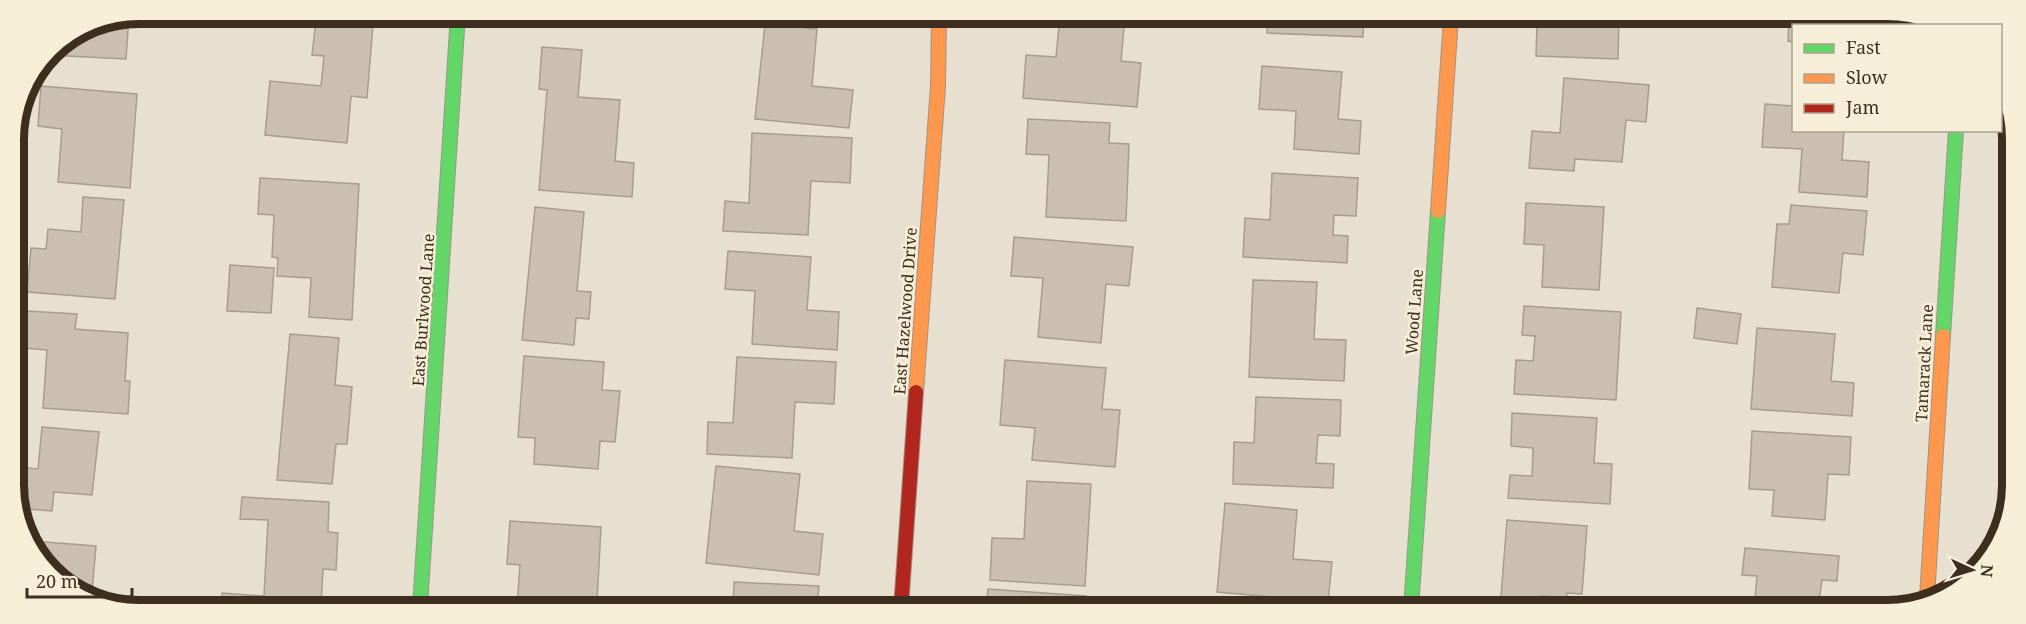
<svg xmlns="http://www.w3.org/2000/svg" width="2026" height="624" font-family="'Noto Serif',serif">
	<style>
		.building { fill: #cbbfb2; stroke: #a89c90; stroke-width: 1.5 }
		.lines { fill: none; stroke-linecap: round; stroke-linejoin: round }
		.fast-casing { stroke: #9c958a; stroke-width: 16 }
		.slow-casing { stroke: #9c958a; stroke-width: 16 }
		.jam-casing { stroke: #9c958a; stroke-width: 16 }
		.fast { stroke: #63d668; stroke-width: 14 }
		.slow { stroke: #ff974d; stroke-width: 14 }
		.jam { stroke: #b3261e; stroke-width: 14 }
		.labels { text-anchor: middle; stroke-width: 5; stroke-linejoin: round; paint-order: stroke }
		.street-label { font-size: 16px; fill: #3d2e20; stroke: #f7eed8 }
		.rim { fill: none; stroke: #3d2e20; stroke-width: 8 }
	</style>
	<rect width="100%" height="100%" fill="#e7e0d1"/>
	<g class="building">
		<polygon points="129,16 126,59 47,55 51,50 91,23"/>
		<polygon points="1060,16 1125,16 1121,61 1141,63 1137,107 1023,98 1026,55 1056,57"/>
		<polygon points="1268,16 1364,17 1363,37 1267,33"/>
		<polygon points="1560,17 1619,17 1618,59 1536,56 1537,24 1560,24"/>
		<polygon points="1789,18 1878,18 1878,26 1794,26 1794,42 1788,41"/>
		<polygon points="316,19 373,25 367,98 351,96 347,143 265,135 270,81 321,86 324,56 312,55"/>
		<polygon points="765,24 817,29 812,86 853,90 849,128 755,119"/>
		<polygon points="542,47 582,50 578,97 620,100 615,161 634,163 632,197 539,190 547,90 539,89"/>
		<polygon points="1262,66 1342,72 1338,119 1361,121 1359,154 1294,149 1296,111 1259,109"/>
		<polygon points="1564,78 1649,85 1646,122 1626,120 1622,162 1575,159 1574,171 1529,168 1532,131 1560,133"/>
		<polygon points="41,86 137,94 130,188 58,182 62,129 38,126"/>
		<polygon points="1765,104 1794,106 1794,130 1844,130 1842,160 1869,162 1867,197 1799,192 1802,149 1762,147"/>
		<polygon points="1028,119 1110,123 1109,143 1129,144 1126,221 1046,217 1049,155 1026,154"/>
		<polygon points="752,133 852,138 850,183 811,181 808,235 723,231 725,201 749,203"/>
		<polygon points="1272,173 1358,178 1356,216 1334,215 1333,235 1348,236 1347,263 1243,257 1245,218 1270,220"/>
		<polygon points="260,178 359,184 352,320 309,317 311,278 277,276 278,258 272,257 274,215 258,214"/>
		<polygon points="83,197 124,200 115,299 27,292 31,248 46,249 48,229 81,232"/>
		<polygon points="1526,203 1604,207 1599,290 1542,287 1544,245 1524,244"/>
		<polygon points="1791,205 1867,211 1863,255 1843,253 1839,293 1772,287 1777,224 1789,224"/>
		<polygon points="535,207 584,212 577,291 591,292 589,319 576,318 574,345 522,340"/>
		<polygon points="1014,237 1133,247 1129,286 1106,284 1101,343 1038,337 1043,278 1011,276"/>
		<polygon points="728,251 811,257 807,310 839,312 837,350 752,344 755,291 725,289"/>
		<polygon points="230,265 274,268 271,313 227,311"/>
		<polygon points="1253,280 1317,282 1314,339 1346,340 1344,381 1249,377"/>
		<polygon points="1524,306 1621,312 1616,400 1514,394 1516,360 1533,361 1535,336 1522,335"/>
		<polygon points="1697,308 1741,314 1737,344 1694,338"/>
		<polygon points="27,311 77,314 75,329 128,333 125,381 130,381 128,414 43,408 47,350 24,348"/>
		<polygon points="1757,328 1835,334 1831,381 1854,383 1852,416 1751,409"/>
		<polygon points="290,334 339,338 335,385 352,387 347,444 336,444 332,484 277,480"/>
		<polygon points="524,356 604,362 602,390 620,391 615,442 600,441 598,469 534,464 535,438 518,437"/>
		<polygon points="737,357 836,362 834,404 795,402 792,458 707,454 708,422 733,423"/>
		<polygon points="1005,360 1106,368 1102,409 1120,410 1115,467 1032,460 1035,428 1000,425"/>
		<polygon points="1256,397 1341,400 1340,436 1318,435 1316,463 1334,464 1333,488 1233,484 1234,442 1254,443"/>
		<polygon points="1512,413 1597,418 1594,463 1612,464 1610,504 1508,498 1510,475 1532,476 1533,448 1511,446"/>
		<polygon points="42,427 99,432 92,495 54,492 52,511 16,508 18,467 38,469"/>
		<polygon points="1752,431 1851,437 1849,475 1828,474 1825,520 1772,516 1774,490 1749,489"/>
		<polygon points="716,466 800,474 794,531 823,534 819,575 706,563"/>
		<polygon points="1027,481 1091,484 1085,586 990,580 992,538 1024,539"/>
		<polygon points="242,497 329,502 328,532 338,533 336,570 323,569 321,607 221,606 222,593 264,596 268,520 240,519"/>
		<polygon points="1225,503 1297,510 1293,559 1332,562 1328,602 1217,592"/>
		<polygon points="1507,520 1587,526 1582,594 1567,593 1567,598 1542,596 1541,609 1500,609"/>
		<polygon points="510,521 601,527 597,602 567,601 566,607 517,607 520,565 507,564"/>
		<polygon points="32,541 96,546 92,592 100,592 99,602 45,568"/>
		<polygon points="1745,548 1839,556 1837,581 1822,580 1819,602 1839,603 1838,610 1754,610 1757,576 1742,575"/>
		<polygon points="734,582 819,586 817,608 733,608"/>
		<polygon points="988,589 1086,596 1085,608 986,608"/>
	</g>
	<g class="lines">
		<defs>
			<g id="fast">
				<polyline points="1943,336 1956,130"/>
				<polyline points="420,607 458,14"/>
				<polyline points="1411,609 1438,211"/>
			</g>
			<g id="slow">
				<polyline points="1438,211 1451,17"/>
				<polyline points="916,392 938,86 939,15"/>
				<polyline points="1927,598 1943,336"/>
			</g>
			<polyline id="jam" points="901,608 916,392"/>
		</defs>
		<use href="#fast" class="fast-casing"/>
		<use href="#slow" class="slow-casing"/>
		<use href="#jam" class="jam-casing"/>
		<use href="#fast" class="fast"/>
		<use href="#slow" class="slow"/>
		<use href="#jam" class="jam"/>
	</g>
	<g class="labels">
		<g class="street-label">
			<text transform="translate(423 310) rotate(-86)" y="6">East Burlwood Lane</text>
			<text transform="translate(905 311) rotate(-86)" y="6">East Hazelwood Drive</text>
			<text transform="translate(1414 312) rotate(-86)" y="6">Wood Lane</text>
			<text transform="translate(1924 363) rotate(-87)" y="6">Tamarack Lane</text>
		</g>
	</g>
	<path d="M0 0H2026V624H0ZM139 24H1887A115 115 0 0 1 2002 139V485A115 115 0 0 1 1887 600H139A115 115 0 0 1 24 485V139A115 115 0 0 1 139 24Z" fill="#f7eed8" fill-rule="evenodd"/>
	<path class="rim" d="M139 24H1887A115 115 0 0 1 2002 139V485A115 115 0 0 1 1887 600H139A115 115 0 0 1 24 485V139A115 115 0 0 1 139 24Z"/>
	<rect x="1792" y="24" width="210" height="108" fill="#f7eed8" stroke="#ada18e" stroke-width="1.5"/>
	<rect x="1804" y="44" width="30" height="9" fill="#63d668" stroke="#ada18e" stroke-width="1.5"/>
	<text x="1846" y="54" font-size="18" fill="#3d2e20">Fast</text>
	<rect x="1804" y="74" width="30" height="9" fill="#ff974d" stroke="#ada18e" stroke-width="1.5"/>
	<text x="1846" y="84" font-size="18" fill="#3d2e20">Slow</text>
	<rect x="1804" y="104" width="30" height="9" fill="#b3261e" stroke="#ada18e" stroke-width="1.5"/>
	<text x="1846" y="114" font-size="18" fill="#3d2e20">Jam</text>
	<g transform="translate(1972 570) rotate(94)" stroke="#f7eed8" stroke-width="4.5" paint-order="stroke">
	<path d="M0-4.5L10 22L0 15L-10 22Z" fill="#3d2e20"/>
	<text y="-9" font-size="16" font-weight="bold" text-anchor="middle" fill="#3d2e20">N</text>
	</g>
	<path d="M27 588v9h105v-9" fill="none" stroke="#3d2e20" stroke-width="3"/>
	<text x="36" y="588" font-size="18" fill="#3d2e20" stroke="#f7eed8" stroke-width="4.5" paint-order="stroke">20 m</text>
</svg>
